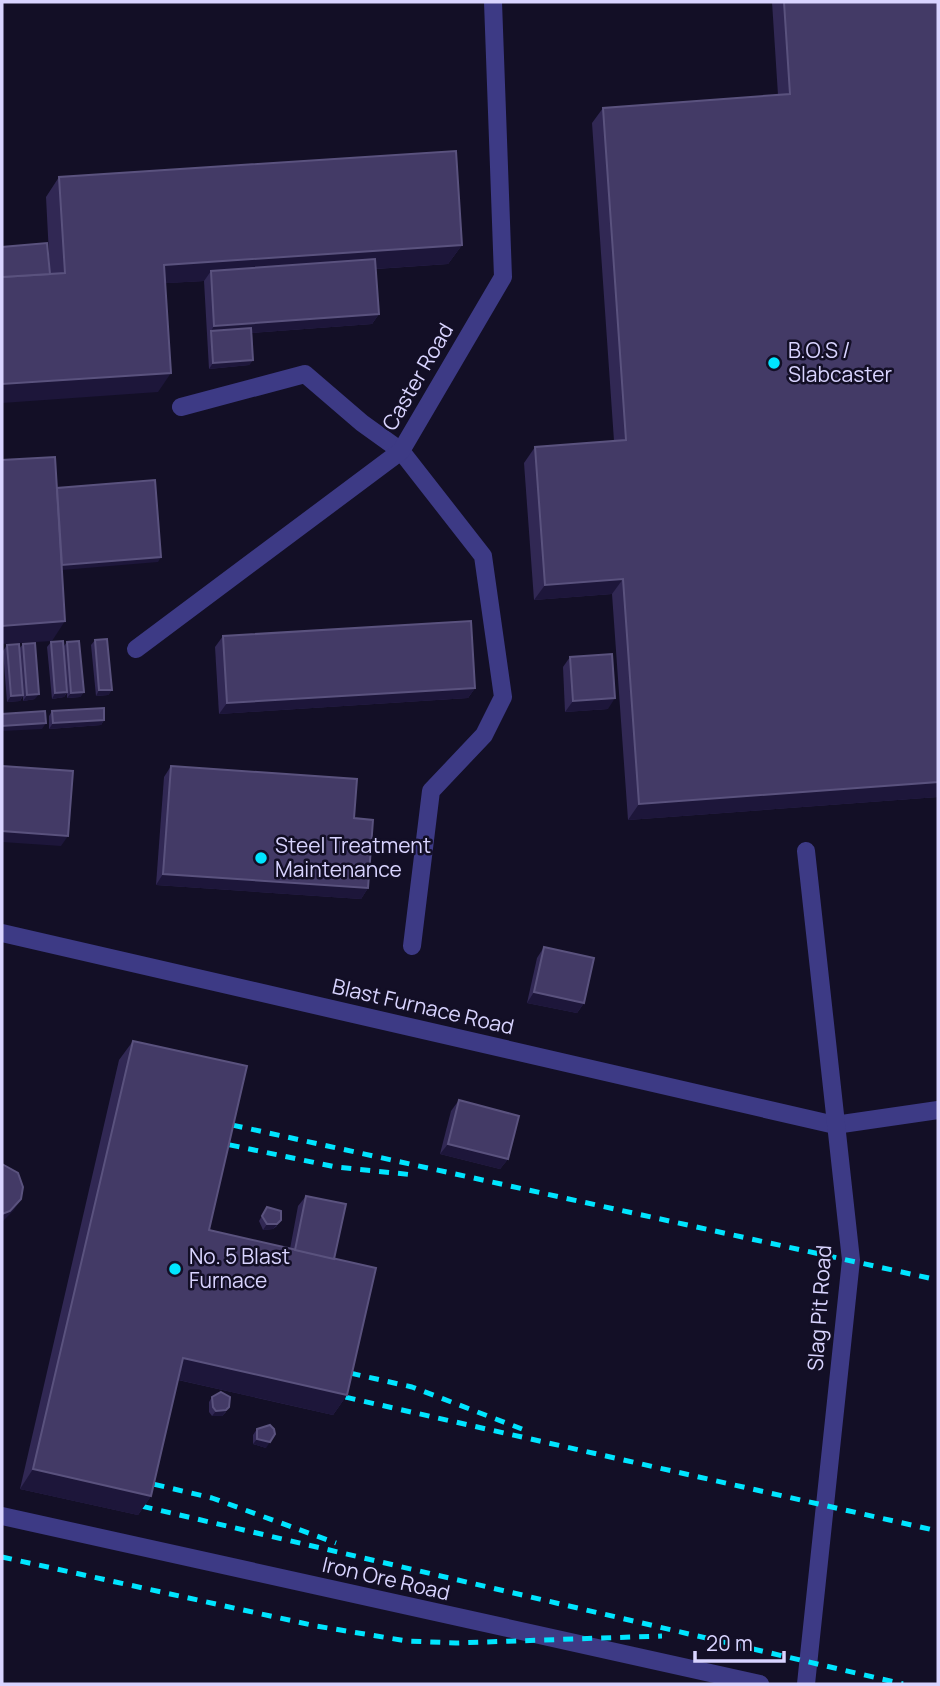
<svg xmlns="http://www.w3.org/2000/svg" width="940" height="1686" font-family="Manrope,sans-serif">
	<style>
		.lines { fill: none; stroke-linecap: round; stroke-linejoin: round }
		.minor { stroke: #3d3a85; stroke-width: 18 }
		.rail { stroke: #00e5ff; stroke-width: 5; stroke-dasharray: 10 9; stroke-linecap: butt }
		.wall { fill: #312854 }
		.shaded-wall { fill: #1d163a }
		.building { fill: #433a66; stroke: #5a527e; stroke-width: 2 }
		.poi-dot { fill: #00e5ff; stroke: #130f26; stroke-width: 2.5 }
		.labels { text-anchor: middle; stroke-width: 5; stroke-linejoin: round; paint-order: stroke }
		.poi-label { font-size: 21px; fill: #d9d4ff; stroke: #130f26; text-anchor: start }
		.street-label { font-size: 21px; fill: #d9d4ff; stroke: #130f26 }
	</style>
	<rect width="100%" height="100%" fill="#130f26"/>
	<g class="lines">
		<g class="minor">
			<polyline points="181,407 305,374 362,423 401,451 483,556 503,697 484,735 431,791 412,946"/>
			<polyline points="136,649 401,451 503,277 493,2"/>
			<polyline points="2,933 835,1125 938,1110"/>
			<polyline points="2,1516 760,1684"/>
			<polyline points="806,1684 851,1260 806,851"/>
		</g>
		<g class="rail">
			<polyline points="214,1121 938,1280"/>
			<polyline points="211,1141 336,1167 414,1175"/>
			<polyline points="332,1369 412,1387 522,1429"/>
			<polyline points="327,1393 938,1531"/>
			<polyline points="136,1480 212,1498 336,1543"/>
			<polyline points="124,1502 903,1684"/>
			<polyline points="2,1557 316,1626 407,1641 456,1643 662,1636"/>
		</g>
	</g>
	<g class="wall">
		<polygon points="772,2 938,2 938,797 628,820 612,594 534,600 524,463 535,447 614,441 592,123 603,108 778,95"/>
		<polygon points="59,177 462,245 448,264 376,269 379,314 372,324 252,333 253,360 249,365 209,369 204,281 166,283 158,392 50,274 46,197"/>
		<polygon points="223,636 475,688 468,698 219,714 215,647"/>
		<polygon points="95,640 112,690 108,695 96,696 91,645"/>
		<polygon points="51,642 64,646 67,642 84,692 80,697 67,698 67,693 64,697 52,699 47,647"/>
		<polygon points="23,644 35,699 23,701 23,696 20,701 7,702 3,651 7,645 19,649"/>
		<polygon points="570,657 608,709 565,712 563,667"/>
		<polygon points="52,711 104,720 101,725 49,729 49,716"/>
		<polygon points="171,766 354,818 368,888 361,899 156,885 164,777"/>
		<polygon points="544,947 584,1003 577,1013 527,1003 537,958"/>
		<polygon points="133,1041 209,1230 290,1249 298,1206 306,1196 334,1259 347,1395 333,1415 178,1380 151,1496 138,1515 20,1489 119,1060"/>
		<polygon points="459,1100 508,1159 500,1169 440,1154 451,1111"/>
		<polygon points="267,1207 277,1226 273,1229 263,1230 259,1221"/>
		<polygon points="212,1397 226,1412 222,1416 212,1416 209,1412 209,1402"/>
		<polygon points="257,1429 266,1448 253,1444 253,1435"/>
	</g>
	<g class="shaded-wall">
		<polygon points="462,245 448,264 211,280 211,271 204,281 151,284 164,265"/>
		<polygon points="379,314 372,324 211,336 211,331 214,326"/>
		<polygon points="253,360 249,365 209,369 213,363"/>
		<polygon points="171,373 158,392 2,403 2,384"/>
		<polygon points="161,557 158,562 50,571 53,566"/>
		<polygon points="623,579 612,594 534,600 545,585"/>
		<polygon points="65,621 52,641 2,644 2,626"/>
		<polygon points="475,688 468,698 219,714 227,703"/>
		<polygon points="99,690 112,690 108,695 96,696"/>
		<polygon points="67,692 64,697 52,699 55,693"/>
		<polygon points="84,692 80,697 67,698 71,693"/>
		<polygon points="39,694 35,699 23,701 27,695"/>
		<polygon points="23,695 20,701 7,702 11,696"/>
		<polygon points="615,698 608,709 565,712 573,701"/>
		<polygon points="104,720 101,725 49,729 53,723"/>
		<polygon points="46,723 42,729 2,731 2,726"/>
		<polygon points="938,782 938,797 628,820 639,804"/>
		<polygon points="2,831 68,836 61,846 2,842"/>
		<polygon points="163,874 368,888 361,899 156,885"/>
		<polygon points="534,992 584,1003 577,1013 527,1003"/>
		<polygon points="448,1144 508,1159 500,1169 440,1154"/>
		<polygon points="21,1199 14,1210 2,1222 2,1214"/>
		<polygon points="281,1220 273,1229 263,1230 267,1224"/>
		<polygon points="183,1358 347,1395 333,1415 170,1378"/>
		<polygon points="229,1407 222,1416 212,1416 216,1411"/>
		<polygon points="257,1439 270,1442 266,1448 253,1444"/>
		<polygon points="33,1469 151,1496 138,1515 20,1489"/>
	</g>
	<g class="building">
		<polygon points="784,2 938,2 938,782 639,804 623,579 545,585 535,447 626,440 603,108 790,94"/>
		<polygon points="456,151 462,245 164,265 171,373 2,384 2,277 65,273 59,177"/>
		<polygon points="47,243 50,274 2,277 2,247"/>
		<polygon points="375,259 379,314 214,326 211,271"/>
		<polygon points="251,328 253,360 213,363 211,331"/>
		<polygon points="55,457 65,621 2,626 2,460"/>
		<polygon points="155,480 161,557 62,565 57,488"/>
		<polygon points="471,621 475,688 227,703 223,636"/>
		<polygon points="107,639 112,690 99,690 95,640"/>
		<polygon points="63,641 67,692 55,693 51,642"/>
		<polygon points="79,641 84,692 71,693 67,642"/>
		<polygon points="35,643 39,694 27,695 23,644"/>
		<polygon points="19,644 23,695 11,696 7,645"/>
		<polygon points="612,654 615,698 573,701 570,657"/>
		<polygon points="104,708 104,720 53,723 52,711"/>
		<polygon points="45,711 46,723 2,726 2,714"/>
		<polygon points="2,766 73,771 68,836 2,831"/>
		<polygon points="171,766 357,779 354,818 373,820 368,888 163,874"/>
		<polygon points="544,947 594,958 584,1003 534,992"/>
		<polygon points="133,1041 247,1066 209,1230 376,1268 347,1395 183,1358 151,1496 33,1469"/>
		<polygon points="459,1100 519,1116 508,1159 448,1144"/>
		<polygon points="2,1164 18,1173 23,1187 21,1199 10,1211 2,1214"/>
		<polygon points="306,1196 346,1204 334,1259 295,1250"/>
		<polygon points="267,1207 281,1211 281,1220 277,1224 267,1224 262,1216"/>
		<polygon points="221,1392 230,1397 229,1407 226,1410 216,1411 213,1407 212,1397"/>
		<polygon points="270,1425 274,1429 275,1434 270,1442 257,1439 257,1429"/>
	</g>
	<g class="poi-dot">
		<circle cx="774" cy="363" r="7"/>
		<circle cx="261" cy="858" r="7"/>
		<circle cx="175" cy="1269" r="7"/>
	</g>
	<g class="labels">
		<g class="poi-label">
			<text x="788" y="358">B.O.S /<tspan x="788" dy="24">Slabcaster</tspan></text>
			<text x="275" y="853">Steel Treatment<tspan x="275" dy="24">Maintenance</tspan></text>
			<text x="189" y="1264">No. 5 Blast<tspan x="189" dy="24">Furnace</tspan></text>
		</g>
		<g class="street-label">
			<text transform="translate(418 377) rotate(-60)" y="7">Caster Road</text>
			<text transform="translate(423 1007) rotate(13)" y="7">Blast Furnace Road</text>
			<text transform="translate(820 1308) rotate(-86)" y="7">Slag Pit Road</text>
			<text transform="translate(386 1579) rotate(13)" y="7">Iron Ore Road</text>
		</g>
	</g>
	<rect width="940" height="1686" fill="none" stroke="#d9d4ff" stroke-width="7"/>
	<path d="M695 1651v10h89v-10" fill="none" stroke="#d9d4ff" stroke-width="3.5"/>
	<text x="706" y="1651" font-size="21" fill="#d9d4ff" stroke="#130f26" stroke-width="5" paint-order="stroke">20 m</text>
</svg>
